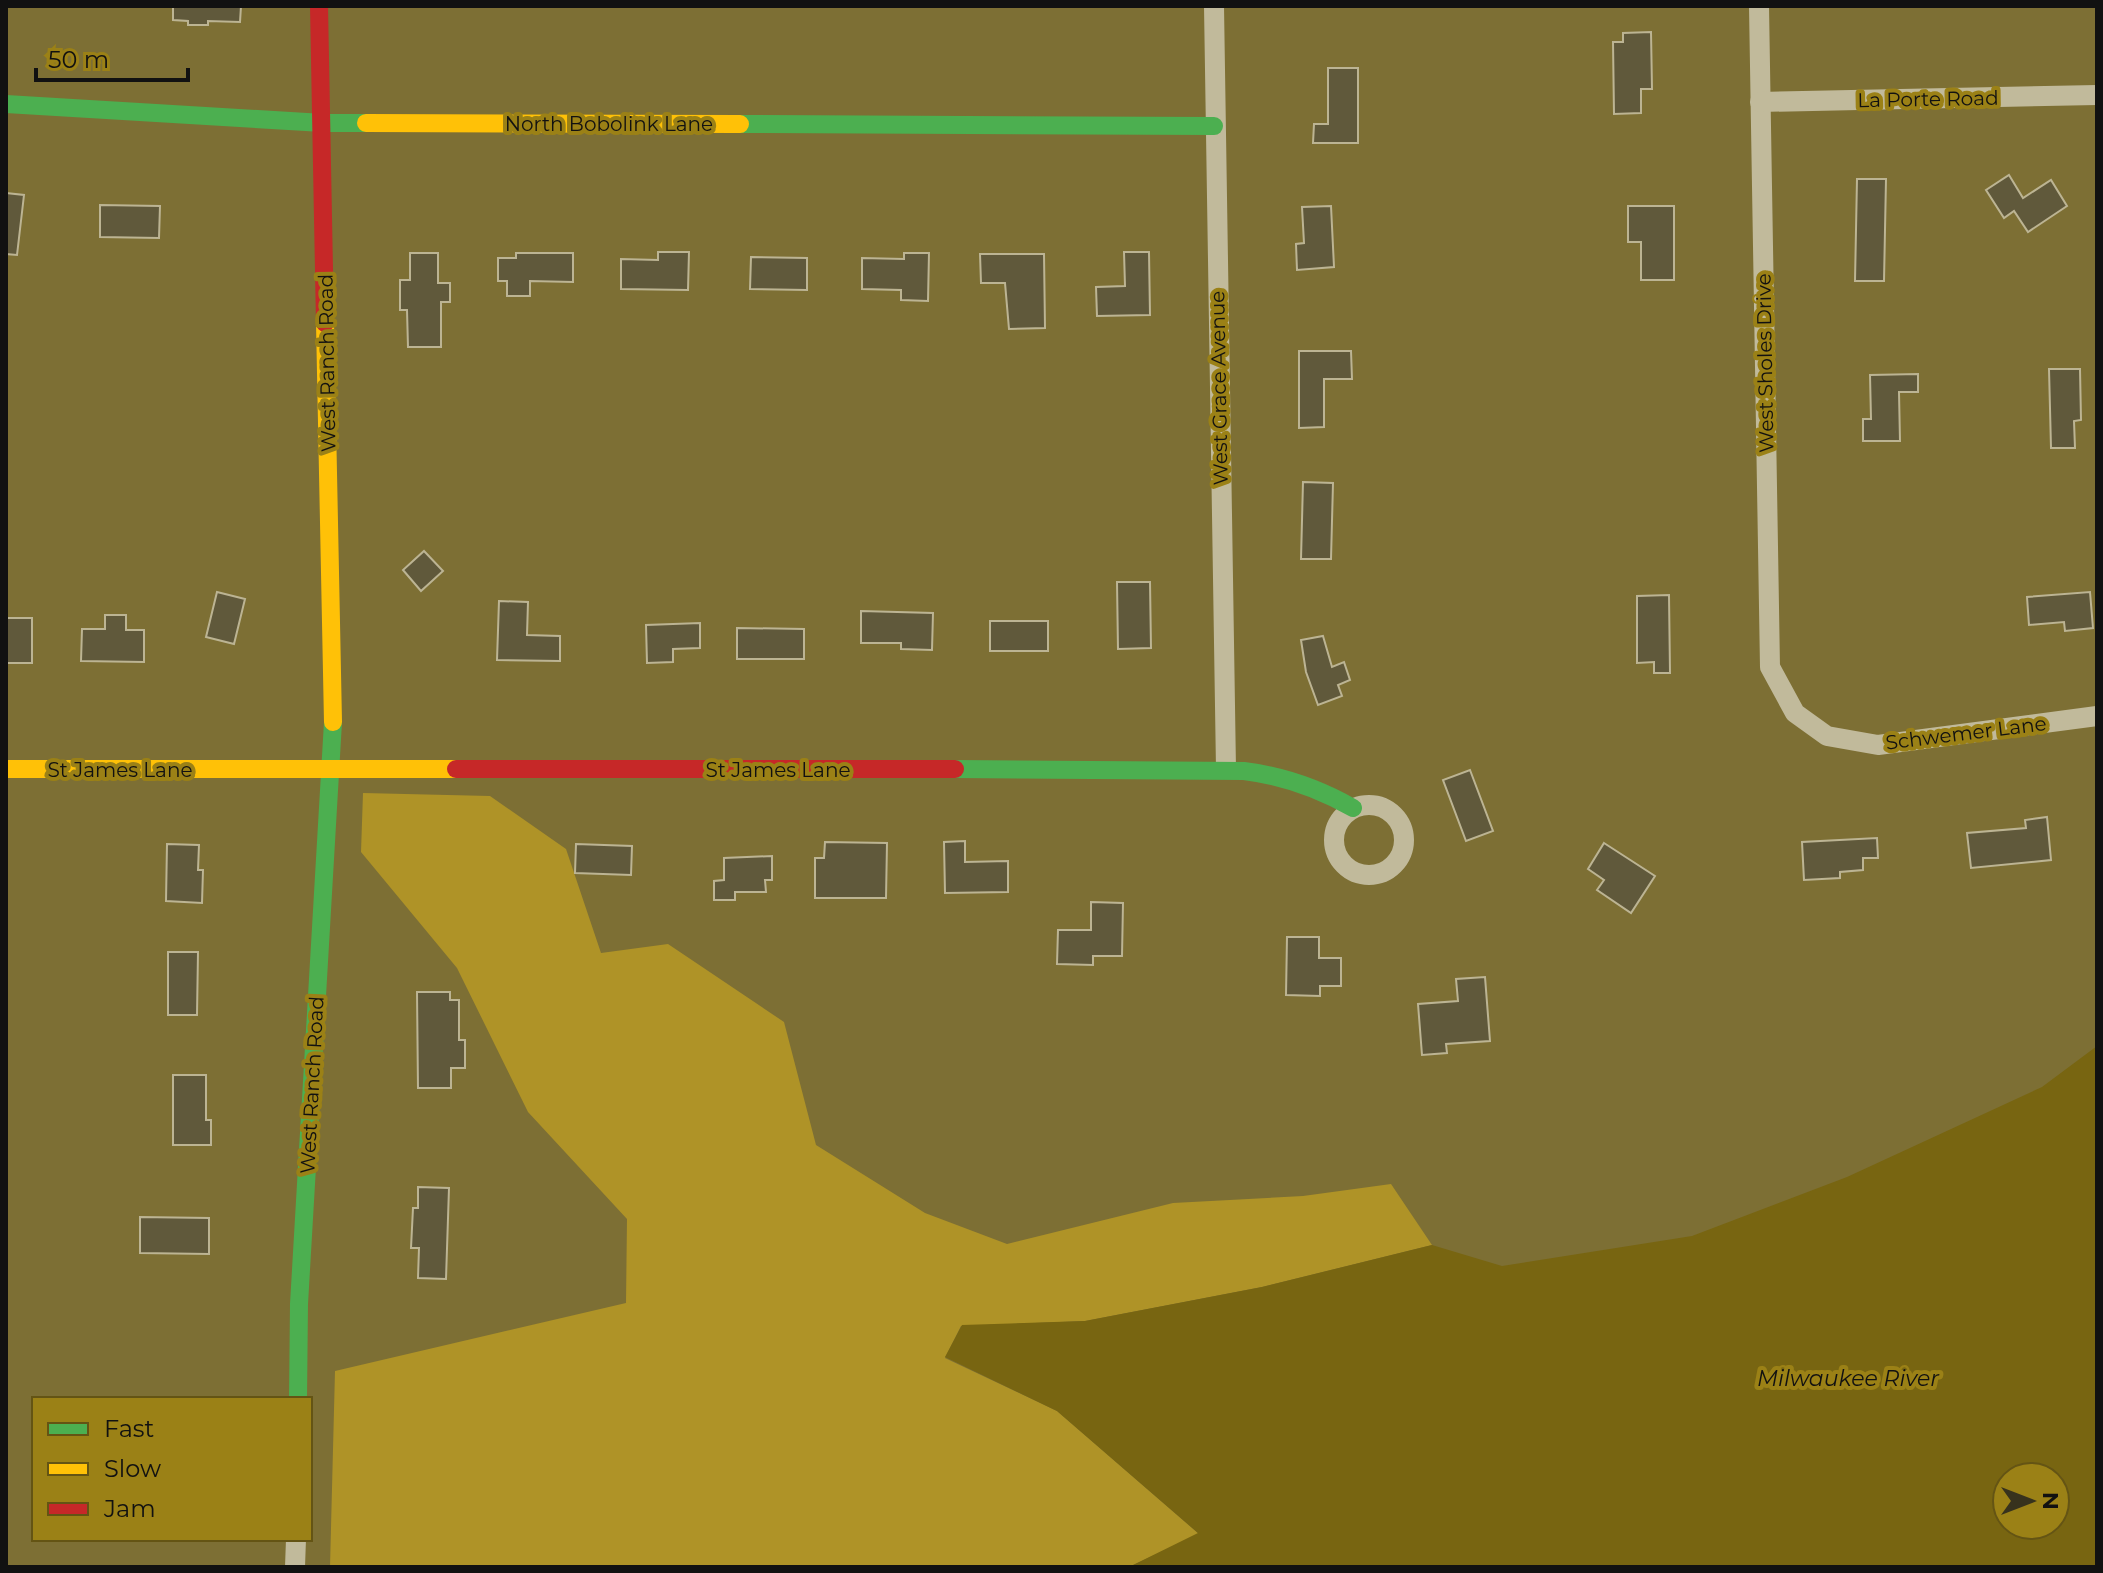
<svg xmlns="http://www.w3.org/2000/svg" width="2103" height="1573" font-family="Montserrat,sans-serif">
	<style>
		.green { fill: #af9327 }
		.water { fill: #786511; fill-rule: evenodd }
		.building { fill: #60593b; stroke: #bcb493; stroke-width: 2 }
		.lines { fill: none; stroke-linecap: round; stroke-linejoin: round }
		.street { stroke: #c1ba9b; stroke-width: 20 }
		.fast { stroke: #4caf50; stroke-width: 18 }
		.slow { stroke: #ffc107; stroke-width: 18 }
		.jam { stroke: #c62828; stroke-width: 18 }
		.labels { text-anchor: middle; stroke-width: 8; stroke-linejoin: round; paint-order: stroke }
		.street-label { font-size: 20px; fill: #111; stroke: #9b8116 }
		.water-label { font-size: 22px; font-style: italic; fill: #111; stroke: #9b8116 }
	</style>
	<rect width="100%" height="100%" fill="#7d6f34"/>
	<polygon class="green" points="363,793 490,796 566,849 601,953 668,944 784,1022 816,1145 925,1213 1007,1244 1173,1203 1303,1196 1391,1184 1432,1245 1262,1287 1085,1321 961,1326 945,1358 1057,1411 1199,1534 1129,1567 330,1567 335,1371 626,1303 627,1219 528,1112 457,968 361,852"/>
	<path class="water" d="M2097,1046V1567H1129L1198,1533L1057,1411L945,1357L962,1325L1085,1321L1262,1287L1432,1245L1502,1266L1692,1236L1847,1177L2042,1087ZM2007,1477H2055V1525H2007Z"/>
	<g class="building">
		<polygon points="173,6 241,6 240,22 208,21 208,25 188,25 188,21 173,20"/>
		<polygon points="1651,32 1652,89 1641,89 1641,113 1614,114 1613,42 1623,42 1623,33"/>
		<polygon points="1328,68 1358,68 1358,143 1313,143 1314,124 1328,124"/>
		<polygon points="2009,175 2023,198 2051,180 2067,206 2028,232 2014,211 2004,218 1986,190"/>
		<polygon points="1857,179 1886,179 1884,281 1855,281"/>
		<polygon points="6,193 24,195 17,255 6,254"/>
		<polygon points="100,205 160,206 159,238 100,237"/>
		<polygon points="1331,206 1334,267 1297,270 1296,244 1304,243 1302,207"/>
		<polygon points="1628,206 1674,206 1674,280 1641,280 1641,242 1628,242"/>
		<polygon points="658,252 689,252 688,290 621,289 621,259 658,260"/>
		<polygon points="1124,252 1149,252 1150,315 1097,316 1096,287 1125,286"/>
		<polygon points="410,253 438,253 438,283 450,283 450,302 441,302 441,347 408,347 407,310 400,310 400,280 410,280"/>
		<polygon points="516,253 573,253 573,282 530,281 530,296 507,296 507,281 498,281 498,258 516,258"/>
		<polygon points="904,253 929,253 928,301 901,300 901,290 862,289 862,258 904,259"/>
		<polygon points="980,254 1044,254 1045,328 1009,329 1005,283 981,283"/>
		<polygon points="751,257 807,258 807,290 750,289"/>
		<polygon points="1299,351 1351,351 1352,379 1324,379 1324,427 1299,428"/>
		<polygon points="2049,369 2080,369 2081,420 2074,421 2075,448 2051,448"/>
		<polygon points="1918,374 1918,392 1899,392 1900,441 1863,441 1863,419 1871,419 1870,375"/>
		<polygon points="1303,482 1333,483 1331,559 1301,559"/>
		<polygon points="424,551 443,571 421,591 403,570"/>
		<polygon points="1117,582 1150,582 1151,648 1118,649"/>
		<polygon points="217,592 245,599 234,644 206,637"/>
		<polygon points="2090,592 2093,628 2065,631 2064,622 2029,625 2027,597"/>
		<polygon points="1669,595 1670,673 1654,673 1654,662 1637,663 1637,596"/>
		<polygon points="499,601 528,602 527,635 560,636 560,661 497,660"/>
		<polygon points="861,611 933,613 932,650 901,649 901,643 861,643"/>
		<polygon points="105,615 126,615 126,630 144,630 144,662 81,661 82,629 105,629"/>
		<rect x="6" y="618" width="26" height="45"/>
		<rect x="990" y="621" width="58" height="30"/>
		<polygon points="700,623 700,648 673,649 673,662 647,663 646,625"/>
		<polygon points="737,628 804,629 804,659 737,659"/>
		<polygon points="1323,636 1332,667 1344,662 1350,680 1338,685 1342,696 1318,705 1306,672 1301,640"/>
		<polygon points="1470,770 1493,831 1466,841 1443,780"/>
		<polygon points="2047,817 2051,860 1971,868 1967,833 2026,828 2025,820"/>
		<polygon points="1877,838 1878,858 1863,858 1863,870 1840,872 1840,878 1804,880 1802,842"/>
		<polygon points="965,841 965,862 1008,861 1008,892 945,893 944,842"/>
		<polygon points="825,842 887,843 886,898 815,898 815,858 824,858"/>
		<polygon points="1604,843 1655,876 1631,913 1597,890 1604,880 1588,869"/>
		<polygon points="167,844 199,845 198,870 203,870 202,903 166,901"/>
		<polygon points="576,844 632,846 631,875 575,873"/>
		<polygon points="772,856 772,880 765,880 766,892 735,892 735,900 714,900 714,881 724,880 724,858"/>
		<polygon points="1091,902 1123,903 1122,956 1093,956 1093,965 1057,964 1058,930 1091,930"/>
		<polygon points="1287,937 1319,937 1319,958 1341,958 1341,986 1320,986 1320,996 1286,995"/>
		<polygon points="168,952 198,952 197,1015 168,1015"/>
		<polygon points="1485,977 1490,1041 1446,1044 1447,1053 1422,1055 1418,1004 1458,1001 1456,979"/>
		<polygon points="417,992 450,992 450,1000 459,1000 459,1040 465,1040 465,1068 451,1068 451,1088 418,1088"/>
		<polygon points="173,1075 206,1075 206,1120 211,1120 211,1145 173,1145"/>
		<polygon points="418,1187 449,1188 446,1279 418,1278 419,1248 411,1248 413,1208 418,1208"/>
		<polygon points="140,1217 209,1218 209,1254 140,1253"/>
	</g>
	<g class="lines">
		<g class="street">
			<polyline points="1214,6 1226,769"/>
			<polyline points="1759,6 1770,667 1795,713 1827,736 1878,745 2097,716"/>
			<polyline points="1760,102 2097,95"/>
			<circle cx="1369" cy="840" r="35"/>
			<polyline points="295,1567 296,1539"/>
		</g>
		<g class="fast">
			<polyline points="6,104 323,123 366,123"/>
			<polyline points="740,124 1214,126"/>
			<path d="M955,769L1244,771C1284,776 1318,788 1353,808"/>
			<polyline points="298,1399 299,1304 333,722"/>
		</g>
		<g class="slow">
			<polyline points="366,123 740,124"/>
			<polyline points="325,323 333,722"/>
			<polyline points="6,769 456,769"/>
		</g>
		<g class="jam">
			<polyline points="319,6 325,323"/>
			<polyline points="456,769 955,769"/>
		</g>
	</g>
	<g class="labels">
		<g class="street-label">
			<text transform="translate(1928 99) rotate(-1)" y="7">La Porte Road</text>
			<text x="609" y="131">North Bobolink Lane</text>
			<text transform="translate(327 363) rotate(-91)" y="7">West Ranch Road</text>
			<text transform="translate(1765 363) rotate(-91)" y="7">West Sholes Drive</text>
			<text transform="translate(1219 388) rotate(-91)" y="7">West Grace Avenue</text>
			<text transform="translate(1966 733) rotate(-7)" y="7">Schwemer Lane</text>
			<text x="120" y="777">St James Lane</text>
			<text x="778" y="777">St James Lane</text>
			<text transform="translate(312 1085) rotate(-87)" y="7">West Ranch Road</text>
		</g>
		<g class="water-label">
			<text x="1848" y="1386">Milwaukee River</text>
		</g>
	</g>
	<rect width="2103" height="1573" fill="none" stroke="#111111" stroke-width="16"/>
	<rect x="32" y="1397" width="280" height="144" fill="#9b8116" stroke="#645414" stroke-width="2"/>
	<rect x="48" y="1423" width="40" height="12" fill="#4caf50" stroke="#645414" stroke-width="2"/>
	<text x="104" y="1437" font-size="24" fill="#111111">Fast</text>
	<rect x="48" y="1463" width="40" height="12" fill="#ffc107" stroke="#645414" stroke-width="2"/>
	<text x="104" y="1477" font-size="24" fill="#111111">Slow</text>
	<rect x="48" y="1503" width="40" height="12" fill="#c62828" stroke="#645414" stroke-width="2"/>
	<text x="104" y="1517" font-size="24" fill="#111111">Jam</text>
	<g transform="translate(2031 1501) rotate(90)"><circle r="38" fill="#9b8116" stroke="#645414" stroke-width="2"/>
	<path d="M0-6L14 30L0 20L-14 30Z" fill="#37321d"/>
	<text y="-12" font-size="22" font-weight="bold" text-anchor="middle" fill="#111111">N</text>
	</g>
	<path d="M36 68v12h152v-12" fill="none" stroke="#111111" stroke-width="4"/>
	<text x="48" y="68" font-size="24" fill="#111111" stroke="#9b8116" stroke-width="6" paint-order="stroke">50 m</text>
</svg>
